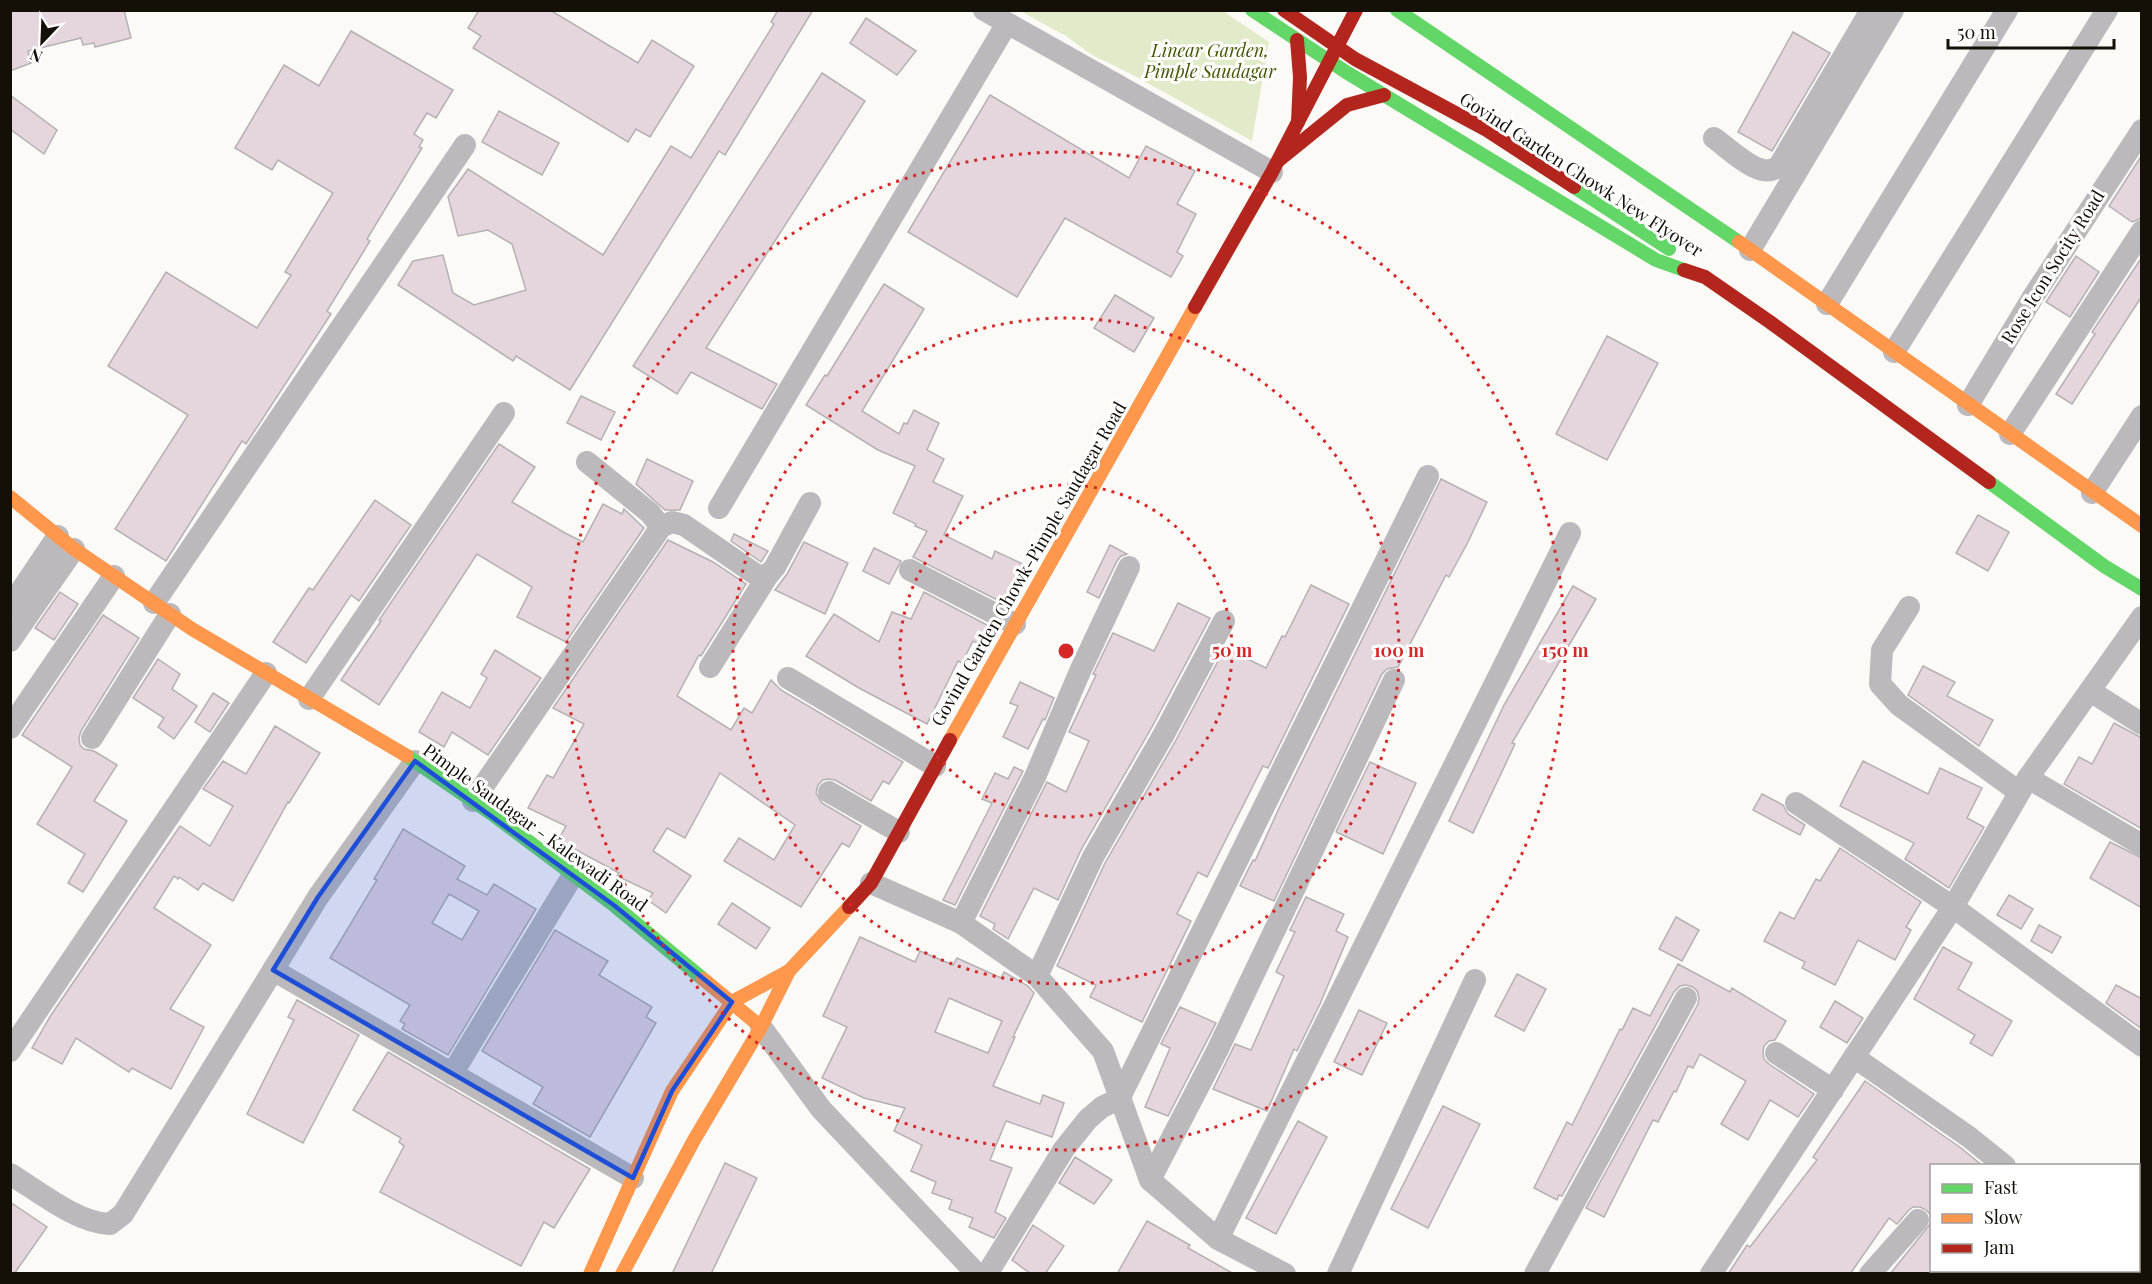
<svg xmlns="http://www.w3.org/2000/svg" width="2152" height="1284" font-family="'Playfair Display',serif">
	<style>
		.green { fill: #e2ebc9 }
		.building { fill: #e5d6dd; stroke: #b5b0b1; stroke-width: 1.5; fill-rule: evenodd }
		.lines { fill: none; stroke-linecap: round; stroke-linejoin: round }
		.street { stroke: #bbb9bb; stroke-width: 22 }
		.fast { stroke: #63d668; stroke-width: 14 }
		.slow { stroke: #ff974d; stroke-width: 14 }
		.jam { stroke: #b3261e; stroke-width: 14 }
		.fast-bridge { stroke: #63d668; stroke-width: 14 }
		.jam-bridge { stroke: #b3261e; stroke-width: 14 }
		.marked { fill: #1d4ed8; fill-opacity: 0.2; stroke: #1d4ed8; stroke-width: 4.5; stroke-linejoin: round }
		.ring { fill: none; stroke: #d62828; stroke-width: 3; stroke-dasharray: 3 6 }
		.labels { text-anchor: middle; stroke-width: 6; stroke-linejoin: round; paint-order: stroke }
		.park-label { font-size: 18px; font-style: italic; fill: #465703; stroke: #fff }
		.street-label { font-size: 18px; fill: #141008; stroke: #fff }
		.centre { fill: #d62828; stroke: #fff; stroke-width: 3 }
		.ring-label { font-size: 18px; text-anchor: middle; font-weight: bold; fill: #d62828; stroke: #fff; stroke-width: 6; stroke-linejoin: round; paint-order: stroke }
	</style>
	<rect width="100%" height="100%" fill="#fcfaf7"/>
	<polygon class="green" points="1020,11 1223,11 1269,42 1252,141 1133,75 1092,55 1066,36"/>
	<g class="building">
		<polygon points="10,10 124,10 131,38 95,47 94,43 83,45 81,38 28,51 31,63 10,71"/>
		<polygon points="479,10 550,10 638,63 652,40 694,66 650,137 636,129 628,142 473,48 481,36 468,28"/>
		<polygon points="778,10 813,10 725,155 719,151 570,390 516,356 513,361 398,285 413,261 443,255 453,293 474,305 526,290 512,244 488,230 458,236 448,197 468,169 603,255 671,146 691,158 774,24 771,22"/>
		<polygon points="866,18 916,51 897,75 850,43"/>
		<polygon points="351,31 453,90 436,118 427,113 414,134 423,140 419,147 422,148 367,239 370,241 327,311 331,314 246,444 242,441 166,561 115,529 188,415 108,366 166,272 257,328 291,275 285,272 333,193 278,160 272,170 235,148 284,65 319,86"/>
		<polygon points="1793,32 1830,53 1772,151 1738,132"/>
		<polygon points="822,73 865,101 706,348 777,384 762,409 691,372 677,394 633,366"/>
		<polygon points="10,95 57,130 44,154 10,129"/>
		<polygon points="990,95 1129,178 1146,146 1195,171 1177,204 1196,214 1177,252 1183,256 1171,277 1065,218 1017,297 908,232"/>
		<polygon points="499,111 559,143 542,175 482,142"/>
		<polygon points="2142,155 2142,218 2132,222 2109,206"/>
		<polygon points="2076,256 2099,272 2070,317 2046,302"/>
		<polygon points="2142,257 2142,296 2072,404 2056,394 2095,334 2092,332"/>
		<polygon points="884,284 924,309 862,411 899,434 904,423 907,424 914,410 939,423 927,450 944,459 933,482 963,496 944,535 992,559 995,551 1027,566 1005,604 913,557 927,531 915,526 916,524 893,513 915,466 878,450 806,405 825,375 827,376"/>
		<polygon points="1115,295 1154,318 1134,352 1094,328"/>
		<polygon points="1607,336 1658,363 1607,460 1556,434"/>
		<polygon points="581,396 615,412 601,440 567,423"/>
		<polygon points="499,444 535,467 512,502 565,533 583,542 603,504 622,514 624,509 644,528 566,642 517,617 532,587 477,554 379,705 341,680 381,621 379,620"/>
		<polygon points="647,459 693,481 680,510 665,510 636,484"/>
		<polygon points="1441,479 1487,502 1467,544 1449,577 1446,575 1398,667 1387,669 1382,674 1274,901 1240,886 1253,860 1255,861 1280,806"/>
		<polygon points="375,500 411,525 359,601 351,595 306,663 273,642 309,588 313,590"/>
		<polygon points="1978,515 2009,532 1988,571 1956,553"/>
		<polygon points="734,534 768,551 761,562 731,541"/>
		<polygon points="668,540 713,562 746,584 701,656 699,655 677,696 731,730 744,708 752,713 771,680 781,690 903,762 889,784 883,781 871,801 835,780 828,779 823,780 818,785 816,793 822,803 861,826 849,847 842,843 801,907 724,861 739,838 774,860 795,825 720,773 685,838 667,828 653,851 691,876 666,913 648,900 653,893 617,876 619,873 558,840 566,826 528,808 547,775 553,778 584,724 553,708"/>
		<polygon points="804,542 848,563 825,614 775,590 787,574"/>
		<polygon points="1110,545 1127,554 1121,556 1117,561 1099,598 1087,592"/>
		<polygon points="874,548 901,561 889,584 863,571"/>
		<polygon points="1311,585 1349,604 1268,768 1263,766 1207,877 1198,872 1177,914 1191,921 1142,1022 1090,997 1096,985 1057,966 1105,863 1176,740 1225,648 1266,668 1282,636 1285,637"/>
		<polygon points="1573,586 1596,599 1512,743 1515,744 1473,833 1449,821 1504,705"/>
		<polygon points="60,592 78,604 54,640 35,628"/>
		<polygon points="924,592 991,627 982,645 973,641 962,663 958,661 927,724 859,688 806,656 834,614 879,642 892,612 911,619"/>
		<polygon points="1178,603 1210,618 1152,727 1081,850 1058,900 1034,888 1008,939 993,929 995,924 980,916 1047,782 1066,792 1089,741 1069,732 1096,675 1093,674 1113,633 1154,651"/>
		<polygon points="103,615 139,638 81,731 79,738 80,745 84,749 94,751 117,765 94,801 127,821 83,892 68,883 85,854 37,824 72,767 22,735"/>
		<polygon points="495,650 541,678 488,755 452,732 444,747 419,732 442,692 470,708 487,678 481,674"/>
		<polygon points="158,659 180,674 172,689 197,706 174,739 158,727 164,718 133,698"/>
		<polygon points="1923,666 1955,682 1947,696 1993,720 1979,746 1908,695"/>
		<polygon points="1020,682 1054,698 1045,720 1043,719 1028,749 1003,737 1018,706 1010,703"/>
		<polygon points="213,693 229,703 210,732 195,722"/>
		<polygon points="2114,723 2142,738 2142,829 2064,784 2079,757 2092,764"/>
		<polygon points="275,726 320,753 289,803 288,802 233,901 203,883 198,890 179,877 178,879 174,876 154,908 211,945 170,1009 204,1027 171,1089 132,1068 129,1072 76,1038 62,1064 32,1048 51,1015 180,826 210,846 233,806 203,789 223,761 246,774"/>
		<polygon points="1863,761 1928,794 1940,768 1982,788 1967,818 1984,827 1949,888 1905,859 1914,843 1840,806"/>
		<polygon points="1370,762 1416,783 1383,854 1336,832"/>
		<polygon points="1014,767 1023,771 955,905 943,900 992,803 982,799 995,773 1008,779"/>
		<polygon points="1762,794 1783,805 1788,814 1805,825 1800,835 1753,810"/>
		<path d="M403,829L465,866L457,879L487,895L494,884L536,909L448,1055L402,1029L405,1024L400,1021L410,1005L330,958L377,880L374,879ZM449,894L479,911L462,940L432,923Z"/>
		<polygon points="2110,842 2142,858 2142,908 2090,878"/>
		<polygon points="1840,848 1921,902 1906,927 1911,930 1895,960 1858,940 1835,985 1802,968 1805,962 1764,941 1780,912 1794,919 1816,879 1820,881"/>
		<polygon points="2009,895 2033,909 2021,929 1997,915"/>
		<polygon points="1306,897 1344,914 1336,931 1348,937 1320,1004 1297,1051 1294,1049 1267,1111 1213,1089 1235,1044 1251,1050 1284,976 1276,972 1295,932 1290,930"/>
		<polygon points="732,903 770,928 756,949 718,924"/>
		<polygon points="1676,917 1699,930 1682,961 1659,949"/>
		<polygon points="2039,925 2061,937 2052,953 2031,941"/>
		<polygon points="555,930 608,961 599,975 652,1007 646,1017 656,1023 590,1137 533,1104 543,1087 482,1051"/>
		<path d="M860,937L915,962L920,951L953,965L957,958L1001,978L1004,972L1028,986L1034,993L1013,1037H1015L993,1086L1040,1104L1043,1095L1064,1103L1052,1137L1006,1121L990,1160L1012,1168L995,1212L1006,1218L994,1238L969,1227L973,1218L949,1209L952,1200L932,1193L936,1182L911,1171L922,1145L894,1131L905,1108L864,1098L822,1078L847,1027L823,1016ZM949,998L1002,1021L988,1053L935,1032Z"/>
		<polygon points="1943,947 1972,963 1958,989 2012,1021 1992,1056 1970,1043 1975,1035 1914,999"/>
		<polygon points="1678,964 1730,992 1732,988 1786,1021 1775,1040 1769,1041 1764,1046 1763,1052 1764,1059 1769,1064 1814,1094 1798,1117 1770,1100 1748,1140 1721,1124 1746,1081 1700,1054 1693,1068 1688,1066 1676,1092 1674,1091 1658,1122 1653,1120 1604,1217 1586,1208 1698,1004 1699,997 1697,991 1693,987 1686,985 1680,986 1674,992 1562,1196 1559,1195 1557,1200 1534,1188 1567,1122 1572,1125 1620,1029 1622,1030 1633,1008 1650,1016"/>
		<polygon points="1517,974 1546,989 1524,1031 1495,1016"/>
		<polygon points="2116,985 2142,999 2142,1029 2106,1003"/>
		<polygon points="297,1000 359,1035 303,1143 247,1114 294,1020 288,1017"/>
		<polygon points="1835,1001 1863,1018 1847,1043 1820,1027"/>
		<polygon points="1180,1007 1216,1023 1168,1116 1145,1107 1170,1048 1161,1044"/>
		<polygon points="1359,1010 1387,1023 1362,1075 1334,1062"/>
		<polygon points="388,1052 590,1169 554,1228 544,1222 521,1266 380,1192 404,1146 399,1142 401,1138 353,1110"/>
		<polygon points="1865,1081 1961,1148 1983,1166 1932,1166 1932,1274 1890,1274 1931,1223 1931,1215 1926,1210 1920,1207 1913,1207 1908,1211 1897,1224 1889,1218 1850,1274 1728,1274 1747,1245 1750,1247 1817,1160 1813,1157"/>
		<polygon points="1443,1106 1480,1124 1428,1228 1391,1209"/>
		<polygon points="1298,1121 1327,1137 1276,1234 1246,1218"/>
		<polygon points="1075,1157 1112,1180 1094,1204 1059,1183"/>
		<polygon points="725,1163 757,1178 711,1274 672,1274"/>
		<polygon points="10,1202 47,1227 14,1274 10,1274"/>
		<polygon points="1147,1221 1190,1245 1188,1248 1234,1274 1117,1274"/>
		<polygon points="1033,1225 1064,1246 1045,1274 1031,1274 1012,1260"/>
	</g>
	<g class="lines">
		<g class="street">
			<polyline points="984,10 1272,172"/>
			<path d="M1714,138C1730,149 1761,182 1779,166L1871,10"/>
			<polyline points="1750,250 1893,10"/>
			<polyline points="1827,304 2007,10"/>
			<polyline points="1894,352 2107,10"/>
			<polyline points="1968,405 2033,297 2142,130"/>
			<polyline points="2010,434 2142,231"/>
			<polyline points="587,462 650,513 661,527"/>
			<polyline points="2092,493 2142,416"/>
			<polyline points="719,508 1006,25"/>
			<polyline points="910,570 1015,624"/>
			<polyline points="154,603 465,145"/>
			<polyline points="10,607 58,536"/>
			<polyline points="1909,607 1882,650 1880,684 1899,705 2019,792"/>
			<polyline points="10,641 74,549"/>
			<polyline points="710,667 768,575"/>
			<polyline points="788,678 935,766"/>
			<polyline points="2090,691 2142,724"/>
			<polyline points="309,699 504,413"/>
			<polyline points="10,728 114,576"/>
			<polyline points="92,738 170,614"/>
			<polyline points="2028,778 2142,845"/>
			<polyline points="829,792 899,832"/>
			<polyline points="473,801 661,527 672,522 684,525 758,576 768,575 775,567 810,503"/>
			<polyline points="1796,803 1953,907 2142,1046"/>
			<polyline points="871,883 961,923 1037,976 1103,1051 1150,1180 1218,1239 1285,1274"/>
			<polyline points="961,923 1035,777 1081,669 1129,567"/>
			<polyline points="273,970 633,1178"/>
			<polyline points="1037,976 1093,857 1164,734 1224,621"/>
			<polyline points="761,1027 821,1109 977,1274"/>
			<polyline points="10,1051 266,673"/>
			<polyline points="1776,1053 1833,1090"/>
			<polyline points="1854,1057 1969,1137 2005,1166"/>
			<polyline points="452,1074 573,875"/>
			<path d="M10,1174C38,1191 77,1223 110,1224L123,1214L318,897L415,761"/>
			<polyline points="1150,1180 1217,1051 1394,680"/>
			<polyline points="1218,1239 1570,533"/>
			<polyline points="987,1274 1064,1149 1088,1119 1102,1107 1119,1099 1428,476"/>
			<polyline points="1338,1274 1475,980"/>
			<polyline points="1535,1274 1686,998"/>
			<polyline points="1711,1274 1953,907 2028,778 2142,617"/>
			<polyline points="1870,1274 1918,1220"/>
		</g>
		<g class="fast">
			<polyline points="1252,10 1346,72 1656,260 1684,270"/>
			<polyline points="1397,10 1739,242"/>
			<polyline points="1989,482 2104,566 2142,589"/>
			<polyline points="407,756 492,814 615,906 703,979"/>
		</g>
		<g class="slow">
			<polyline points="1739,242 2142,526"/>
			<polyline points="10,497 74,549 192,629 407,756"/>
			<polyline points="950,740 1195,307"/>
			<polyline points="703,979 761,1027"/>
			<polyline points="590,1274 672,1091 732,1002 789,971"/>
			<polyline points="622,1274 694,1140 761,1027 789,971 849,907"/>
		</g>
		<g class="jam">
			<polyline points="1297,40 1300,77 1298,122"/>
			<polyline points="1279,160 1347,105 1384,95"/>
			<polyline points="1684,270 1705,277 1770,322 1989,482"/>
			<polyline points="1195,307 1272,172 1356,10"/>
			<polyline points="849,907 871,883 950,740"/>
		</g>
		<polyline class="fast-bridge" points="1574,187 1669,249"/>
		<polyline class="jam-bridge" points="1284,10 1355,59 1485,129 1574,187"/>
	</g>
	<path class="marked" d="M415,761L615,906L732,1002L672,1091L633,1178L273,970L318,897Z"/>
	<g class="ring">
		<circle cx="1066" cy="651" r="166"/>
		<circle cx="1066" cy="651" r="333"/>
		<circle cx="1066" cy="651" r="499"/>
	</g>
	<g class="labels">
		<g class="park-label">
			<text x="1210" y="57">Linear Garden,<tspan x="1210" dy="21">Pimple Saudagar</tspan></text>
		</g>
		<g class="street-label">
			<text transform="translate(1581 175) rotate(33)" y="6">Govind Garden Chowk New Flyover</text>
			<text transform="translate(2053 267) rotate(-58)" y="6">Rose Icon Socity Road</text>
			<text transform="translate(1029 564) rotate(-60)" y="6">Govind Garden Chowk-Pimple Saudagar Road</text>
			<text transform="translate(535 828) rotate(36)" y="6">Pimple Saudagar - Kalewadi Road</text>
		</g>
	</g>
	<circle cx="1066" cy="651" r="9" class="centre"/>
	<g class="ring-label">
		<text x="1232" y="657">50 m</text>
		<text x="1399" y="657">100 m</text>
		<text x="1565" y="657">150 m</text>
	</g>
	<rect width="2152" height="1284" fill="none" stroke="#141008" stroke-width="24"/>
	<rect x="1930" y="1164" width="210" height="108" fill="#ffffff" stroke="#a19f9c" stroke-width="1.5"/>
	<rect x="1942" y="1184" width="30" height="9" fill="#63d668" stroke="#a19f9c" stroke-width="1.5"/>
	<text x="1984" y="1194" font-size="18" fill="#141008">Fast</text>
	<rect x="1942" y="1214" width="30" height="9" fill="#ff974d" stroke="#a19f9c" stroke-width="1.5"/>
	<text x="1984" y="1224" font-size="18" fill="#141008">Slow</text>
	<rect x="1942" y="1244" width="30" height="9" fill="#b3261e" stroke="#a19f9c" stroke-width="1.5"/>
	<text x="1984" y="1254" font-size="18" fill="#141008">Jam</text>
	<g transform="translate(42 42) rotate(203)" stroke="#ffffff" stroke-width="4.5" paint-order="stroke">
	<path d="M0-4.5L10 22L0 15L-10 22Z" fill="#141008"/>
	<text y="-9" font-size="16" font-weight="bold" text-anchor="middle" fill="#141008">N</text>
	</g>
	<path d="M1948 39v9h166v-9" fill="none" stroke="#141008" stroke-width="3"/>
	<text x="1957" y="39" font-size="18" fill="#141008" stroke="#ffffff" stroke-width="4.5" paint-order="stroke">50 m</text>
</svg>
